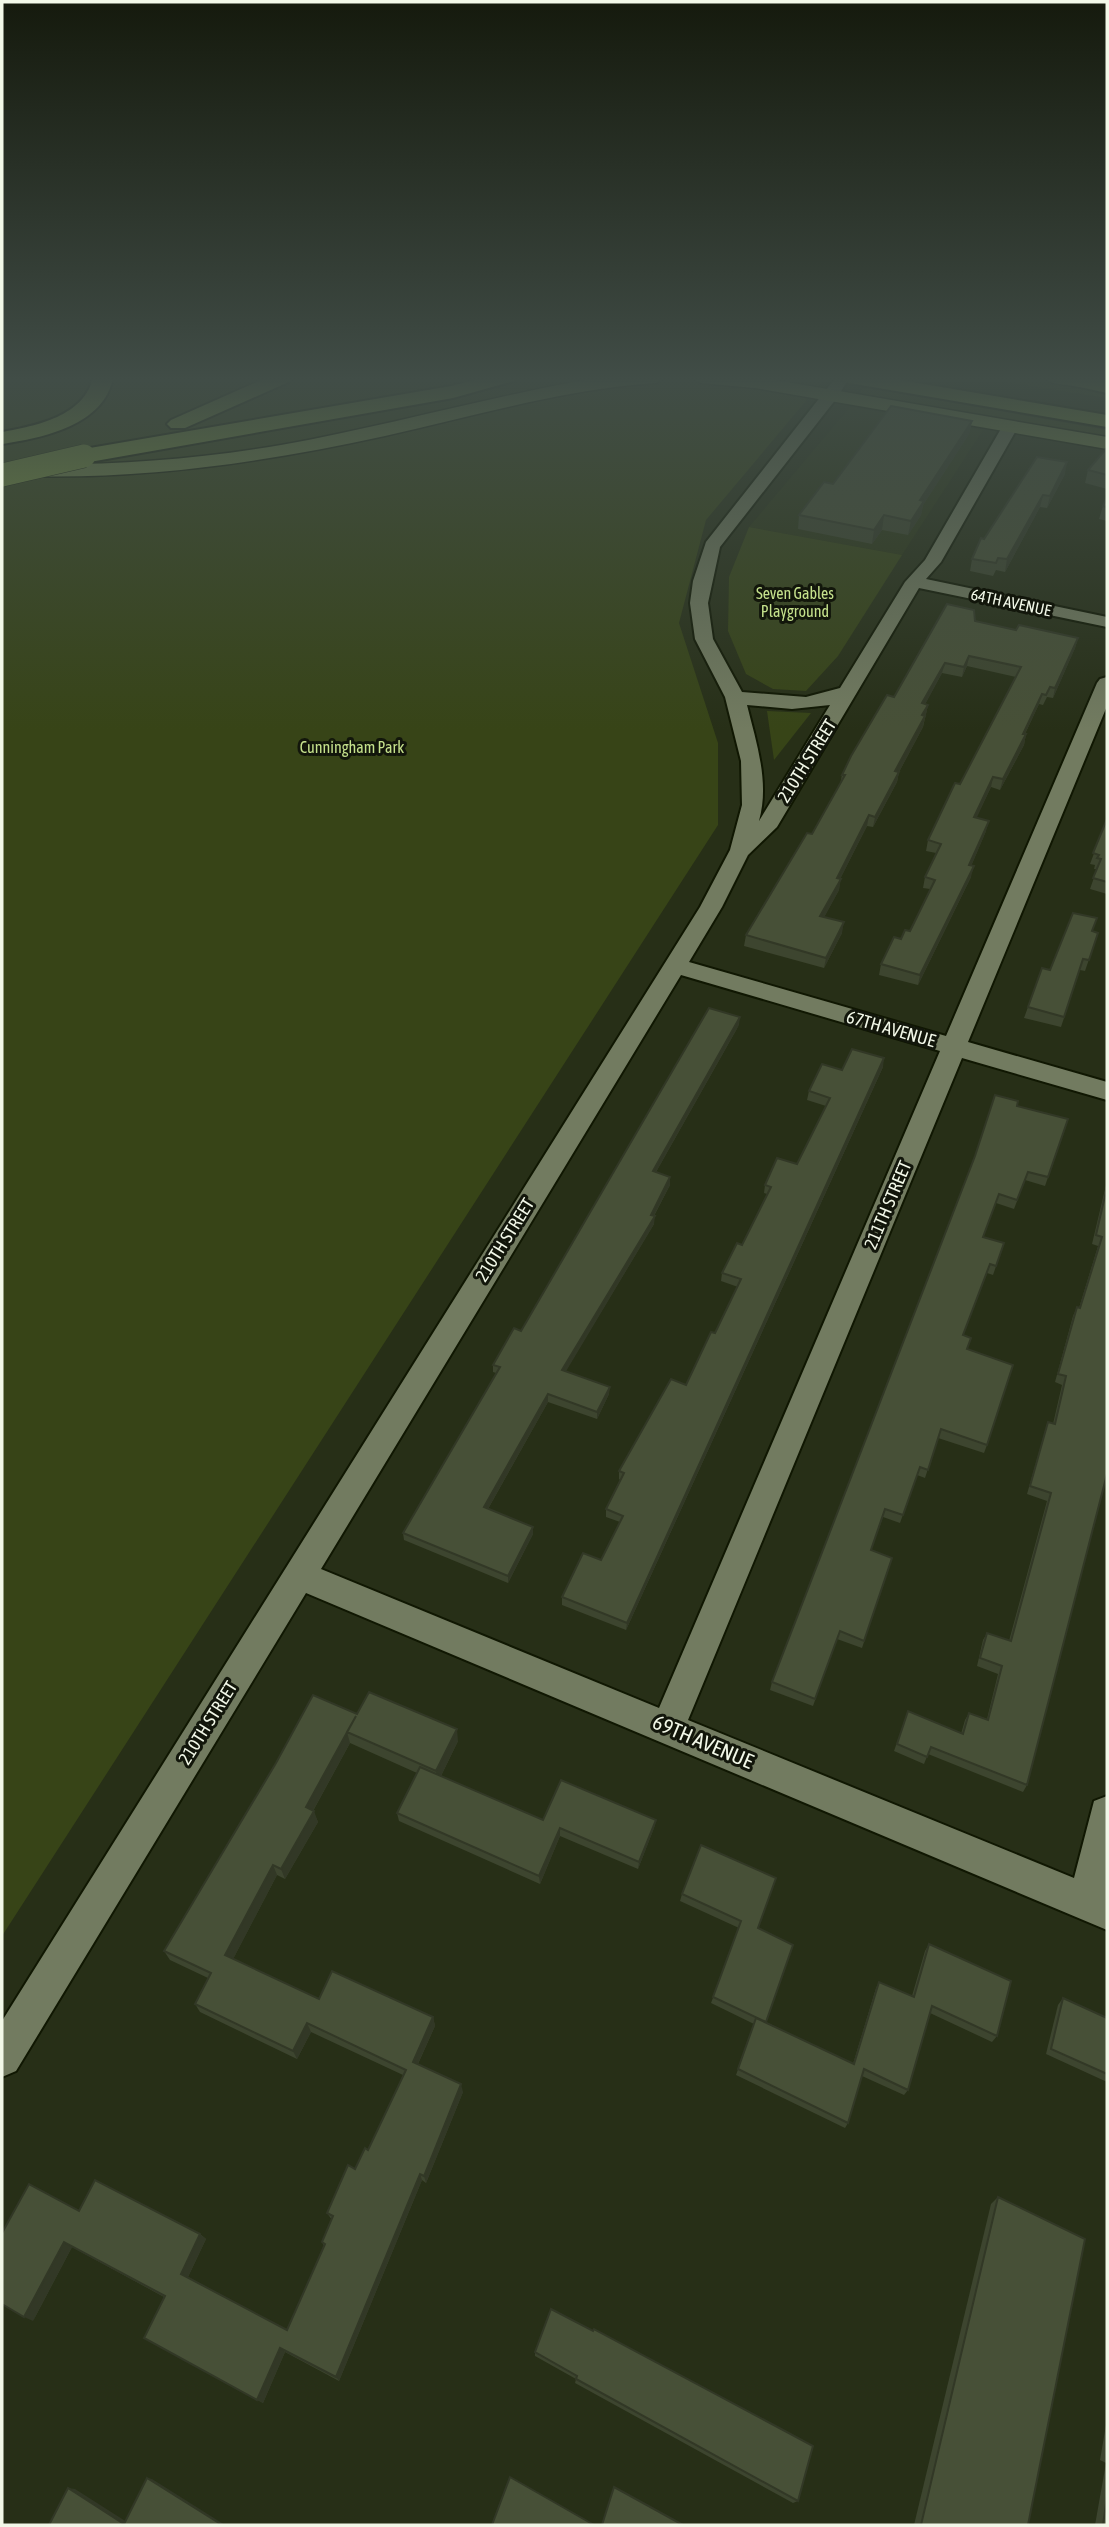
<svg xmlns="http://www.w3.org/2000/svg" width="1109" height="2527" font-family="'Asap Condensed',sans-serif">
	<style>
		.built { fill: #2c3617 }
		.green { fill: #374417 }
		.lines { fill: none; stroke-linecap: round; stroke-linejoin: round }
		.minor-casing { stroke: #101702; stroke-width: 4 }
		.major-casing { stroke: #101702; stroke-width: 3 }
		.highway-casing { stroke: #101702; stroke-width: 4 }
		.minor { fill: #727b60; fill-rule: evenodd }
		.major { fill: #7c904e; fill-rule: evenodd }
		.highway { fill: #829e42; fill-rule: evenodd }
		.highway-bridge-casing { stroke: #101702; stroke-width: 24; stroke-linecap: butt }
		.highway-bridge { stroke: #829e42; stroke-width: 23 }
		.wall { fill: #3d452f }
		.shaded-wall { fill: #323826 }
		.building { fill: #475037; stroke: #323826; stroke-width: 2 }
		.labels { text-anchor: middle; stroke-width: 6; stroke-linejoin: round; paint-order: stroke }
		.far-park-label { font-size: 16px; fill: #c5e18c; stroke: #12160b }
		.far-street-label { font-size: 16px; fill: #f2f8e8; stroke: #12160b }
		.street-label { font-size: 18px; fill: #f2f8e8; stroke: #12160b }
		.near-street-label { font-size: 21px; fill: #f2f8e8; stroke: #12160b }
	</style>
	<rect width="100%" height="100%" fill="#272f17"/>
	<polygon class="built" points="850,407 983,430 902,555 749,527"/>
	<g class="green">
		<polygon points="2,377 826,377 706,520 679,623 718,743 718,825 2,1936"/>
		<polygon points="976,377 1024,377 1107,392 1107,398"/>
		<polygon points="864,387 1107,430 1107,438 859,394"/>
		<polygon points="749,527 902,555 838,656 806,691 773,689 746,674 728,631 729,577"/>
		<polygon points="767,711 811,713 774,760"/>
	</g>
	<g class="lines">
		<defs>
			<path id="minor" d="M836,377H850L836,399L720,547L708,603L713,639L742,692L806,697L840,688L905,582L925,560L1002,427L1010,422L1018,427L941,562L926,579L1107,617V627L919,588L777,827L748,855L722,907L689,962L946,1036L1097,683L1100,679L1107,677V706L968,1042L1107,1082V1100L962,1058L688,1720L1074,1878L1094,1801L1107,1796V1930L306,1593L16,2071L2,2077V2021L700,907L730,850L742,805L741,761L725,697L695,639L690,603L693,581L706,542ZM747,705L792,709L830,705L759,821C770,782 756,742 747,705ZM681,975L940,1051L659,1708L321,1569Z"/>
			<g id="major">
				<path d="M602,377H666L656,383C564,389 475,416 385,436C261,463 144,480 17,476L10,474L6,470L10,466L17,464C106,466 193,460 281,445C388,426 494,395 602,377Z"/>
				<polygon points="691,377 757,377 1107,437 1107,449 755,388 701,383"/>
				<polygon points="1043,377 1107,379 1107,391 1053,383"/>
			</g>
			<g id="highway">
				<path d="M93,377H113C105,425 43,438 2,444V432C36,426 85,416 93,377Z"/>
				<polygon points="268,377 294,377 291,381 185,428 171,428 167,424 171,420"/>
				<polygon points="486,377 517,377 514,381 453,398 84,463 76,461 73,456 76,451 84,449 451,386"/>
				<polygon points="839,377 882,377 1107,415 1107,427 849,383 842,381"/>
				<polygon points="1056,377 1087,377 1107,381 1107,393 1058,382"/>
			</g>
		</defs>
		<use href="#minor" class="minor-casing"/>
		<use href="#major" class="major-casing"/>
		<use href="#highway" class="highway-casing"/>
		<use href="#minor" class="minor"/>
		<use href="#major" class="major"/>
		<use href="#highway" class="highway"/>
		<defs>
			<polyline id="highway-bridge" points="2,475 84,456"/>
		</defs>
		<use href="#highway-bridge" class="highway-bridge-casing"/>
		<use href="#highway-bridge" class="highway-bridge"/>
	</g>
	<g class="wall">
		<polygon points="972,421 969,434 923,505 921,515 908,535 882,530 872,544 798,529 799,515 833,484"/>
		<polygon points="1107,449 1107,489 1085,483 1088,470"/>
		<polygon points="1065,474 1047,508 1040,507 1005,572 996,570 993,576 970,571 972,559 984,539"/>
		<polygon points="1107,497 1107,521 1099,519 1103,506"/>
		<polygon points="975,621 1016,630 1078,638 1075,648 1053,698 1047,697 1043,705 1039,704 1025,734 1026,734 1024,745 1000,790 991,787 976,818 986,831 971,866 971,877 918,985 879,975 881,964 901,939 910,931 930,889 923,888 925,877 936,853 926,851 928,840 960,784 1016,677 967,666 962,677 942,673 925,704 928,705 923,727 899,772 897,782 873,827 867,826 840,879 839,890 824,917 842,933 824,968 744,946 746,935 812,834 840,784 842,775 894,697"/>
		<polygon points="1107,819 1107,894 1090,889 1097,869 1094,869 1095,865 1090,864"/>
		<polygon points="1093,931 1098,933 1085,971 1080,970 1061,1027 1024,1018 1028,1007 1050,970"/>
		<polygon points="739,1025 656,1172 670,1185 654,1216 654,1224 565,1372 609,1394 597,1419 548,1402 488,1509 533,1534 508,1583 404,1540 403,1533 496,1373 493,1372 493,1365 521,1331"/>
		<polygon points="883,1067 626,1630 562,1605 562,1597 601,1560 620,1522 606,1517 606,1509 620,1480 619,1479 619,1471 686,1385 715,1333 738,1287 721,1281 722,1273 742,1245 767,1194 764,1193 765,1185 797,1164 826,1106 807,1100 809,1091 842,1070"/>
		<polygon points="1017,1106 1068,1119 1045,1186 1025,1180 1014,1209 996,1203 983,1237 1004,1243 993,1275 987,1273 963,1335 987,1445 984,1453 938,1438 925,1478 917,1475 900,1523 883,1517 871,1550 892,1558 862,1648 837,1639 813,1706 770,1690 772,1682"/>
		<polygon points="1107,1181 1107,1474 1027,1785 1023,1792 928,1754 924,1764 894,1751 905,1719 961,1734 965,1720 969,1713 987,1719 998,1674 977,1666 983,1640 987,1633 1009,1641 1047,1501 1027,1494 1045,1431 1048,1422 1053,1424 1062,1385 1055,1382 1073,1316 1077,1307 1079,1308 1098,1246 1092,1244"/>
		<polygon points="357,1714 458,1741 441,1776 543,1820 656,1820 654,1828 638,1869 560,1836 540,1884 399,1821 397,1813 417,1773 350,1743 313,1811 318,1822 285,1879 277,1875 233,1959 319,1999 433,2017 435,2026 418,2064 463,2092 426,2183 422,2180 339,2381 285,2352 263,2403 144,2338 164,2297 72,2247 33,2321 79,2211 200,2234 206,2239 188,2277 287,2330 324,2246 322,2242 332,2220 327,2213 368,2150 403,2075 311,2032 297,2059 200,2012 195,2004 208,1978 170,1960 164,1951"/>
		<polygon points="682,1894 758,1929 766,2022 853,2064 876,1988 879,1982 912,1996 925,1951 929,1944 997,2036 992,2042 930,2013 908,2090 904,2095 862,2076 848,2123 845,2128 736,2075 754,2024 711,2003 739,1928 680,1901"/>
		<polygon points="1063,1998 1107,2018 1107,2082 1046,2054 1058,2005"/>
		<polygon points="998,2197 1028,2525 914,2525 991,2204"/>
		<polygon points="593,2331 798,2501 793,2503 575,2383 576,2379 535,2356 535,2352"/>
		<polygon points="1107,2419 1107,2525 1095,2525 1106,2463 1100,2460"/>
	</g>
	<g class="shaded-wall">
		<polygon points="972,421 969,434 923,505 921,515 908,535 911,521 920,500"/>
		<polygon points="1067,462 1065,474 1047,508 1050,496"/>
		<polygon points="1043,495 1040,507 1005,572 1007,559"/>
		<polygon points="884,515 882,530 872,544 874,530"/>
		<polygon points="1078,638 1075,648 1053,698 1055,688"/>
		<polygon points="969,656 967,666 962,677 964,667"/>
		<polygon points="945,663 942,673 920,714 922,703"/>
		<polygon points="1042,694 1039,704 1020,744 1023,734"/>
		<polygon points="928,705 926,715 920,726 922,715"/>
		<polygon points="925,716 923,727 899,772 897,782 873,827 875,817 895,771"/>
		<polygon points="1026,734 1024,745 1000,790 1003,779"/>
		<polygon points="993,777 991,787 972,828 974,817"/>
		<polygon points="869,815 867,826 836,887 841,879 839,890 819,927 820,916 837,878"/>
		<polygon points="989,821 986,831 967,876 969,865"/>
		<polygon points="974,866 971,877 918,985 920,975"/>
		<polygon points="844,922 842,933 824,968 826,958"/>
		<polygon points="740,1017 739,1025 652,1179 653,1171"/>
		<polygon points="884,1058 883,1067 626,1630 627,1623"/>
		<polygon points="670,1177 670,1185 650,1223 651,1215"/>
		<polygon points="655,1216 654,1224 562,1378 562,1370"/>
		<polygon points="610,1387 609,1394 597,1419 597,1412"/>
		<polygon points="548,1394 548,1402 485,1514 484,1507"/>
		<polygon points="533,1527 533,1534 508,1583 508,1576"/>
		<polygon points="356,1716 347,1732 350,1743 309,1818 306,1807"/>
		<polygon points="457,1729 458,1741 438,1782 436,1771"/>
		<polygon points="314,1811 318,1822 285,1879 281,1869"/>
		<polygon points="656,1820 654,1828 638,1869 639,1862"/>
		<polygon points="560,1828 560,1836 540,1884 539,1876"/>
		<polygon points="273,1865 277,1875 230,1965 225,1955"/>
		<polygon points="433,2017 435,2026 415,2070 413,2062"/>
		<polygon points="307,2023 311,2032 297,2059 293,2051"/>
		<polygon points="461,2084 463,2092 426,2183 424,2176"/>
		<polygon points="420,2174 422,2180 339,2381 336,2377"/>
		<polygon points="200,2234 206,2239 187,2279 181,2274"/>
		<polygon points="64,2242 72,2247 33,2321 24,2317"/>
		<polygon points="280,2348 285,2352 263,2403 257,2400"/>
		<polygon points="147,2478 152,2479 225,2525 222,2525"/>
		<polygon points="68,2488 75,2489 130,2524 124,2524"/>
	</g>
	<g class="building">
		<polygon points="891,406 972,421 920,500 924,501 911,521 884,515 874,530 799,515 824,482 833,484"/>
		<polygon points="1106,449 1107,475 1088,470"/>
		<polygon points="1037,457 1067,462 1050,496 1043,495 1007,559 998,558 996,563 972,559 981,538 984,539"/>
		<polygon points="1107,497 1107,507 1103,506"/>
		<polygon points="947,604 974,610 975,621 1016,630 1019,625 1078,638 1055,688 1050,687 1046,695 1042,694 1023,734 1026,734 1003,779 993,777 974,817 989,821 969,865 974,866 920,975 881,964 894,937 901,939 905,930 910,931 935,880 925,877 941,844 928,840 955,783 960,784 1021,667 969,656 964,667 945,663 922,703 928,705 922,715 925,716 895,771 899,772 875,817 869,815 837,878 841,879 820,916 844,922 826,958 746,935 807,833 812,834 845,775 842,775 851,756 887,695 894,697"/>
		<polygon points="1107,819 1107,882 1093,878 1101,859 1097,858 1099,855 1093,853"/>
		<polygon points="1073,913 1097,918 1092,931 1098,933 1089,960 1083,959 1064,1017 1028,1007 1042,968 1050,970"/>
		<polygon points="709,1008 740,1017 653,1171 670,1177 651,1215 655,1216 562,1370 610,1387 597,1412 548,1394 484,1507 533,1527 508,1576 403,1533 500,1367 493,1365 514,1328 521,1331"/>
		<polygon points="852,1049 884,1058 627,1623 562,1597 583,1553 601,1560 623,1516 606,1509 624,1473 619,1471 671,1379 686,1385 711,1332 715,1333 741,1279 722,1273 737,1243 742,1245 771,1187 765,1185 777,1158 797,1164 830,1098 809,1091 822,1064 842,1070"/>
		<polygon points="995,1095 1018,1101 1017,1106 1068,1119 1048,1177 1028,1172 1017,1200 999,1194 983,1237 1004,1243 996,1266 990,1264 963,1335 971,1338 967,1349 1013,1365 987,1445 941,1429 928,1470 920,1467 903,1515 885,1509 871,1550 892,1558 864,1641 840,1631 815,1699 772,1682 975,1156"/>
		<polygon points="1107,1187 1107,1474 1027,1785 931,1747 927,1757 897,1744 908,1711 963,1734 969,1713 988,1720 1002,1666 980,1658 987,1633 1011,1641 1051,1493 1030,1486 1048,1422 1055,1424 1066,1376 1058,1374 1077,1307 1080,1308 1102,1237 1096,1235"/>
		<polygon points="369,1692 457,1729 436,1771 347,1732 356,1716 306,1807 314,1811 281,1869 273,1865 225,1955 319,1999 332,1971 433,2017 413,2062 461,2084 424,2176 420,2174 336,2377 280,2348 257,2400 144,2338 165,2296 64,2242 24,2317 2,2304 2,2233 29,2184 79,2211 95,2180 200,2234 181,2274 287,2330 325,2244 322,2242 333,2216 327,2213 348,2165 355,2169 365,2148 368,2150 406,2070 307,2023 293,2051 195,2004 211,1973 164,1951 276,1763 313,1695 357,1714"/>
		<polygon points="420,1767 543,1820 561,1780 656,1820 639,1862 560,1828 539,1876 397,1813"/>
		<polygon points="701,1845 776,1878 758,1928 793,1945 766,2022 713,1997 741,1921 682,1894"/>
		<polygon points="929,1944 1011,1981 997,2036 932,2006 908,2090 864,2069 848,2123 738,2069 756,2018 854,2064 879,1982 914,1997"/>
		<polygon points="1063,1998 1107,2018 1107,2074 1051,2049"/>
		<polygon points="998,2197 1085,2239 1028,2525 921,2525"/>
		<polygon points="551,2309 593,2331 594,2329 813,2446 798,2501 576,2379 577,2376 535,2352"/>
		<polygon points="510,2477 594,2525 492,2525"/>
		<polygon points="147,2478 222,2525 49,2525 68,2488 124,2524"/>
		<polygon points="614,2487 683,2525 602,2525"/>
		<polygon points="1107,2497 1107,2525 1103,2525"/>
	</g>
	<linearGradient id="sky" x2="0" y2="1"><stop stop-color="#151a0d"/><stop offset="0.52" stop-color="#414d47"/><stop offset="1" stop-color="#414d47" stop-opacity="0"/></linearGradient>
	<rect width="1109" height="730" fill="url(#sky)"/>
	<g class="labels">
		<g class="far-park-label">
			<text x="795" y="599">Seven Gables<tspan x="795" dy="18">Playground</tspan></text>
			<text x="352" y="753">Cunningham Park</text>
		</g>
		<g class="far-street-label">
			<text transform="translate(1011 602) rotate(12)" y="6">64TH AVENUE</text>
		</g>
		<g class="street-label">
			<text transform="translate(807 761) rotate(-58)" y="6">210TH STREET</text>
			<text transform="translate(891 1029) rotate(16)" y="6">67TH AVENUE</text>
			<text transform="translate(888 1205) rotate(-67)" y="6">211TH STREET</text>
			<text transform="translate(505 1240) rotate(-58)" y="6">210TH STREET</text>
			<text transform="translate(208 1723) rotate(-58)" y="6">210TH STREET</text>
		</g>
		<g class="near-street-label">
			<text transform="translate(703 1742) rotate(23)" y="7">69TH AVENUE</text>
		</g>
	</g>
	<rect width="1109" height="2527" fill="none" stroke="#f2f8e8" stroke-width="7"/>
</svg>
